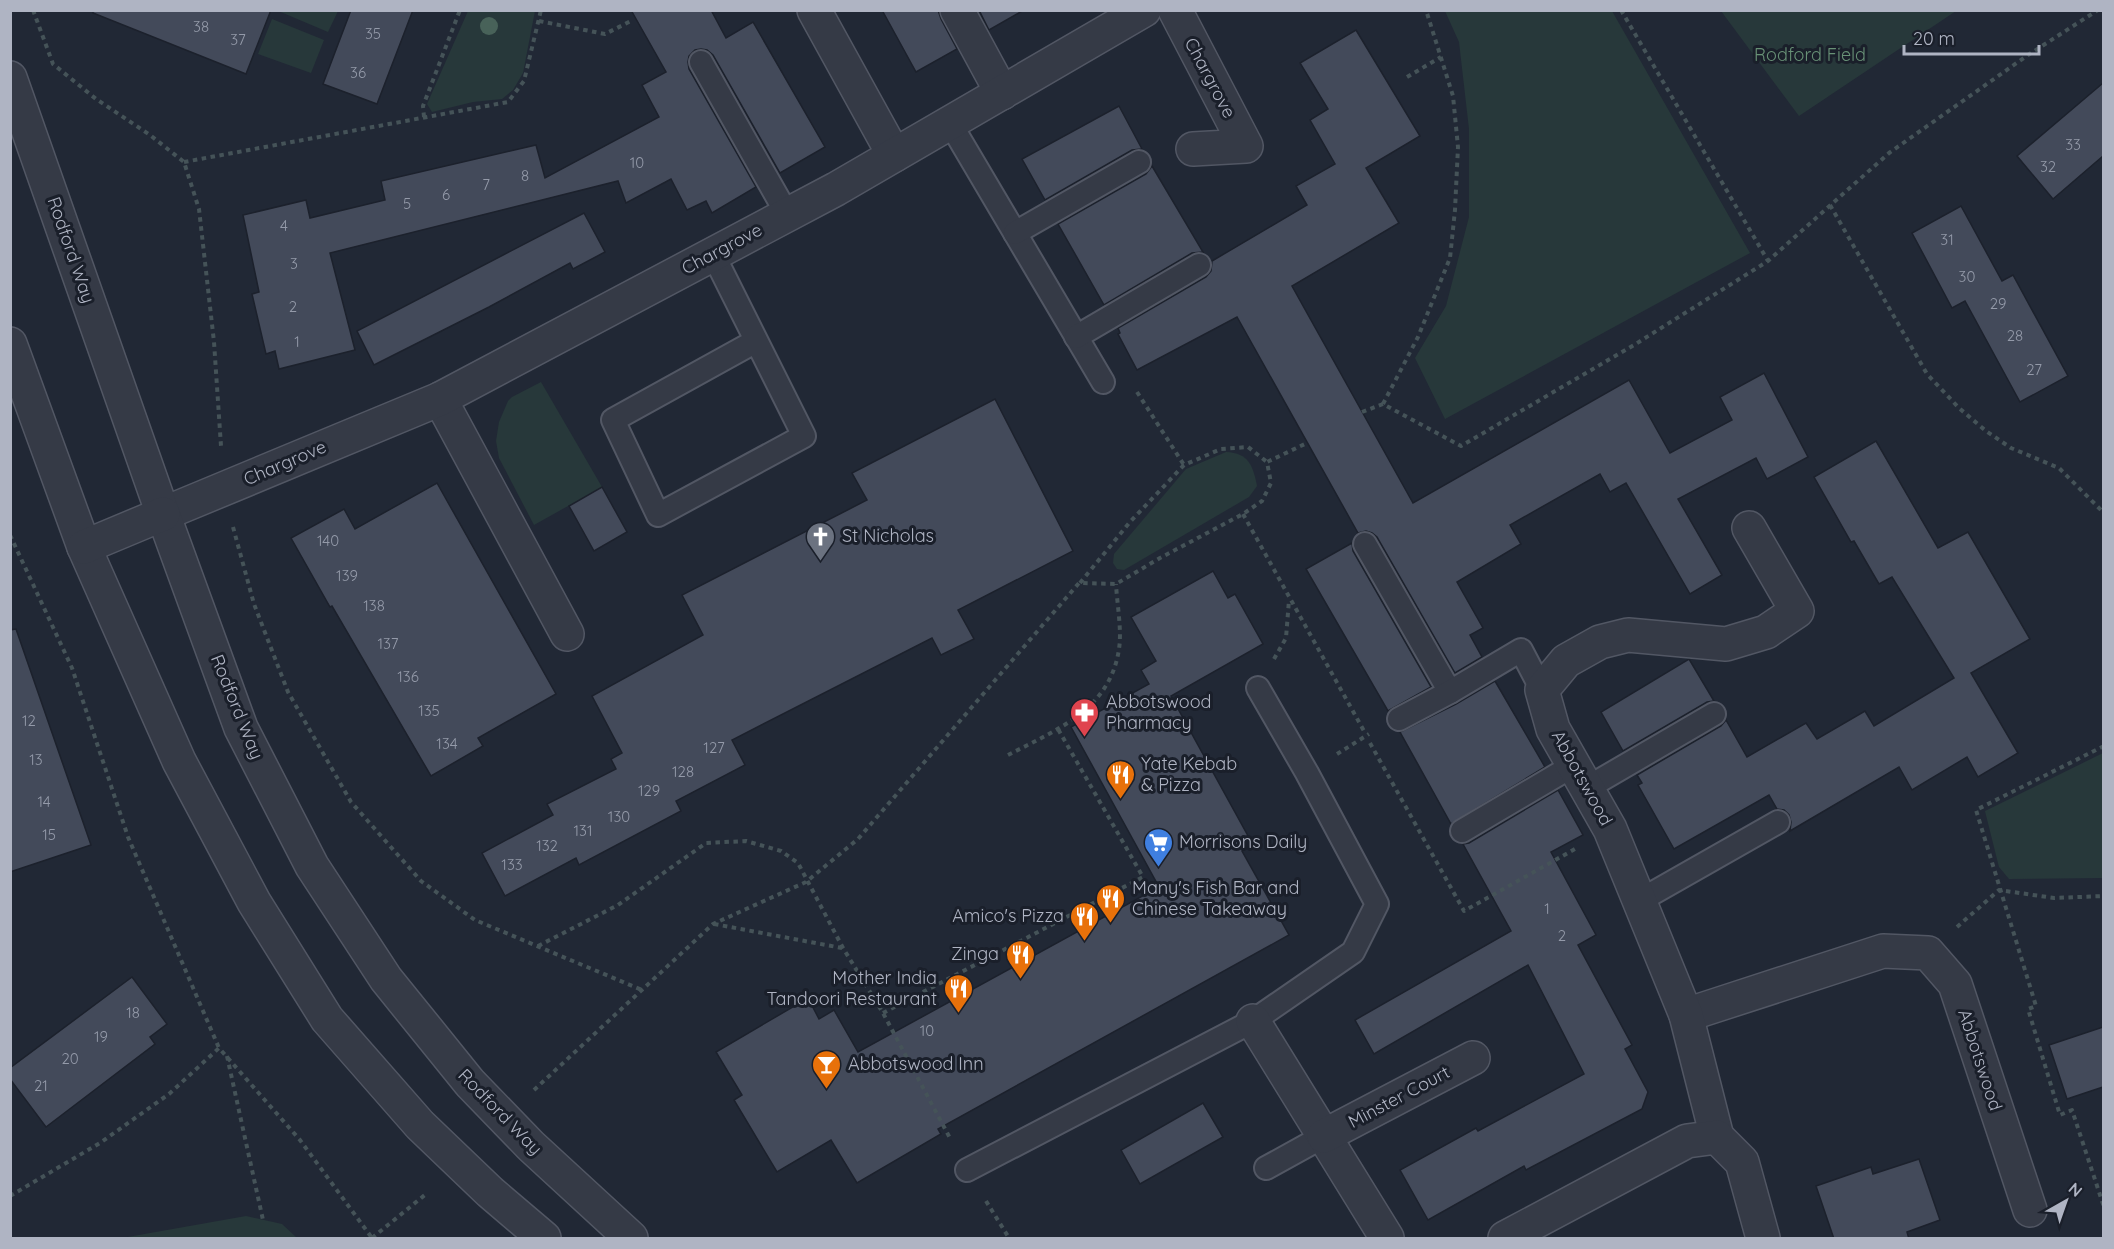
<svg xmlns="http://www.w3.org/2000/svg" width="2114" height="1249" font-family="Quicksand,sans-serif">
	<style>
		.green { fill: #27383a }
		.building { fill: #434a5a; stroke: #1c212c; stroke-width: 1.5 }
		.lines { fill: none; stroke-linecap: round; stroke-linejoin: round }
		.service-casing { stroke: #525764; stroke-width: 26 }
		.minor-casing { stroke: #525764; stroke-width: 36 }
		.tertiary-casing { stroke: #525764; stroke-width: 36 }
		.path { stroke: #455358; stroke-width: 4; stroke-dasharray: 4.5 4.5; stroke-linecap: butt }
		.service { stroke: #353a46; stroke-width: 22 }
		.minor { stroke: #353a46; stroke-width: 33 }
		.tertiary { stroke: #353a46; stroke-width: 33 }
		.tree { fill: #486259 }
		.labels { text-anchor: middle; stroke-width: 6; stroke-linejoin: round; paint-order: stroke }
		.number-label { font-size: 15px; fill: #949aa9 }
		.park-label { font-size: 18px; fill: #689176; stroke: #1a1f2a }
		.street-label { font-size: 18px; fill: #afb4c3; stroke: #1a1f2a }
		.poi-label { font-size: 18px; fill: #afb4c3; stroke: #1a1f2a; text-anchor: start }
	</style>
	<rect width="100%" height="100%" fill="#212835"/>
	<g class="green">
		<polygon points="276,10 338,10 338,11 328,32"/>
		<polygon points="468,11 535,11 523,73 513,90 502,99 473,102 432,112 427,104"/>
		<polygon points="1445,11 1612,11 1750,253 1445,419 1415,358 1446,306 1469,217 1469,129 1459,42"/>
		<polygon points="1721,11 1956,11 1799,116"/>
		<polygon points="272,19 324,40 311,73 258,54"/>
		<polygon points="541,382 602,487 534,525 499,458 496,441 499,422 508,401 512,397"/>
		<path d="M1226,452C1249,453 1253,466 1257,486L1249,497L1124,570L1117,569L1113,563L1114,554L1186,469Z"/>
		<polygon points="2103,753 2103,878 2009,879 1999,867 1985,811"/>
		<polygon points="246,1216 282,1224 297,1238 122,1238"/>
	</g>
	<g class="building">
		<polygon points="93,10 271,10 246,74 93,13"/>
		<polygon points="351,10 413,10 377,104 323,84"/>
		<polygon points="631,10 711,10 726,38 753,22 825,147 780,173 713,55 707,50 701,49 695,50 689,56 688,62 689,69 756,187 712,213 706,201 687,210 671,179 626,203 618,181 330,253 355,350 279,369 275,351 266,354 252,294 259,292 243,215 306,200 310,218 385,200 381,181 536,145 545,178 659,117 642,85 666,72"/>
		<polygon points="882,10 938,10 941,19 957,49 916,72"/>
		<polygon points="979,10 1024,10 989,30"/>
		<polygon points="1356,30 1420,136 1366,168 1399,223 1292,286 1413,503 1629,380 1670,453 1732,420 1720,397 1764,373 1808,457 1767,479 1756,458 1678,499 1722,575 1690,594 1626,483 1610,492 1600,474 1510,525 1521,544 1457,582 1483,628 1470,635 1482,657 1455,673 1377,537 1372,533 1366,531 1358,533 1237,317 1137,370 1118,334 1120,333 1118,328 1206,277 1211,271 1212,261 1307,205 1296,186 1335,164 1310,120 1328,109 1300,63"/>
		<polygon points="2103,83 2103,156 2053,199 2017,156"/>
		<polygon points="1119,106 1142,149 1132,150 1045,200 1022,159"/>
		<polygon points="1152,166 1203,252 1192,253 1104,305 1058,224 1146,174"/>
		<polygon points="1961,206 2002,281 2013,275 2068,376 2020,402 1965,301 1952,308 1912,233"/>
		<polygon points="584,213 605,252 573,269 570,263 489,307 374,365 357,331"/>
		<polygon points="995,399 1073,551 958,610 974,639 941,655 932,638 732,740 745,765 676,801 681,811 579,865 576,858 505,896 482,853 553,815 547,804 616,769 611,759 622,753 592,696 703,635 682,595 867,500 852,473"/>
		<polygon points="1876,441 1938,548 1968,532 2030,639 1971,673 2018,753 1978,777 1967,757 1912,790 1899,767 1790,831 1791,822 1789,815 1784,810 1777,809 1769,795 1674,849 1638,785 1642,783 1637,775 1721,726 1726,720 1747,757 1806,723 1817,739 1865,711 1874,726 1954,678 1892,577 1879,584 1854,541 1851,542 1814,477"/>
		<polygon points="437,483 556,694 478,738 483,746 431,776 332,606 330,607 291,538 344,509 355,529"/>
		<polygon points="602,487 627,532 594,551 569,506"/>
		<polygon points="1352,543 1353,551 1431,687 1388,711 1306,569"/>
		<polygon points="1213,571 1228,598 1235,594 1263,644 1171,696 1253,845 1242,851 1289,935 938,1129 941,1134 857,1183 831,1140 777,1172 734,1100 742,1095 716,1052 808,998 819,1019 834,1010 858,1052 1159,887 1071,727 1149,684 1141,670 1156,661 1131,617"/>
		<polygon points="16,629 91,845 10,872 10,630"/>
		<polygon points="1689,659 1714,701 1707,702 1623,751 1601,712"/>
		<polygon points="1495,681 1545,767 1451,824 1400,732 1456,704"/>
		<polygon points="1558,790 1583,835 1551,852 1596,935 1578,945 1632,1045 1625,1049 1648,1092 1642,1109 1526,1170 1524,1166 1428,1220 1400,1170 1476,1128 1478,1131 1584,1074 1528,965 1374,1054 1355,1020 1511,931 1463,844 1469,843"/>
		<polygon points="132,977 167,1024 150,1037 155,1044 46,1127 10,1079 10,1068"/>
		<polygon points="2103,1027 2103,1087 2067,1099 2049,1045"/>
		<polygon points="1203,1103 1223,1137 1140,1184 1121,1150"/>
		<polygon points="1919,1159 1940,1220 1907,1232 1909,1239 1834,1239 1816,1186 1871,1167 1873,1174"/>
	</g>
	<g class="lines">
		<defs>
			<g id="service">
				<polyline points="701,62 787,214"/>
				<polyline points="950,123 1103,382"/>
				<polyline points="1015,233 1139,162"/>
				<polyline points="713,254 804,436 658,515 613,420 756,341"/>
				<polyline points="1076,337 1199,265"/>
				<polyline points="1365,544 1450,692"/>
				<polyline points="1399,719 1450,692 1521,650 1542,690"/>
				<polyline points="1587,788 1714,714"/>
				<polyline points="1462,831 1574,765"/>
				<polyline points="1639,901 1778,822"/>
				<polyline points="1266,1168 1324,1136"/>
				<polyline points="967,1170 1253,1021 1353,952 1377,904 1307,773 1258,688"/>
			</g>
			<g id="minor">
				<polyline points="814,10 894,155"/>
				<polyline points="957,10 1002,93"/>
				<polyline points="1175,10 1246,146 1193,149"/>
				<polyline points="440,399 567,634"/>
				<polyline points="163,514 440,399 836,189 1144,10"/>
				<polyline points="1686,1015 1883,951 1928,953 1955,984 2030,1210"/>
				<polyline points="1253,1021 1387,1238"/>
				<polyline points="1324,1136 1473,1058"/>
				<polyline points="1717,1137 1686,1015 1610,829 1553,729 1542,690 1566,661 1600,642 1628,635 1726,644 1766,632 1797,611 1749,528"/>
				<polyline points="1505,1238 1687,1141 1717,1137 1742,1162 1763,1238"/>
			</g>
			<g id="tertiary">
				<polyline points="10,78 163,514 241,728 312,866 386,979 470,1083 531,1146 631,1238"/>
				<polyline points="10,344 84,547 179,761 254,902 327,1019 420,1125 490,1192 544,1238"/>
				<polyline points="84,547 163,514"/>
			</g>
		</defs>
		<use href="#service" class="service-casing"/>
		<use href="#minor" class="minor-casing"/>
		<use href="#tertiary" class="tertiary-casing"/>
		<g class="path">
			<polyline points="33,10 53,64 96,99 150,135 184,162 199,209 214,342 221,446"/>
			<polyline points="1621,10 1768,261"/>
			<polyline points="539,21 605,34 633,20"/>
			<polyline points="1407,77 1441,57"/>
			<polyline points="424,117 423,106 460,10"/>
			<polyline points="184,162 508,102 524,81 541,10"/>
			<polyline points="1830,205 1927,374 1959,408 1986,431 2011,448 2059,468 2104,513"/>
			<polyline points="1137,392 1184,465"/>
			<polyline points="1383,404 1418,337 1450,258 1455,210 1458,147 1453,96 1426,10"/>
			<polyline points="1362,412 1383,404 1461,446 1634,345 1768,261 1889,153 2028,55 2098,10"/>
			<polyline points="1243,514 1364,731"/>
			<polyline points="233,527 254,604 288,692 351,802 421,881 475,920 642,990"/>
			<polyline points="10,535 72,668 128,837 219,1048"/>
			<polyline points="1080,583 1130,522 1184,465 1221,449 1248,447 1267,462"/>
			<polyline points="1274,659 1286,638 1289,600"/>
			<polyline points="1370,743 1464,911 1575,849"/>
			<polyline points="2104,746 1976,810 2036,1006 2028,1009 2060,1115 2072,1110 2104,1207"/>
			<polyline points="1337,754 1369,734"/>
			<path d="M1008,755C1056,730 1110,710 1119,649C1122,630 1117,604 1116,584"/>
			<polyline points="714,924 842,948"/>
			<polyline points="1957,927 1999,890 2054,898 2104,896"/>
			<polyline points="538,946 618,905 706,843 746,841 781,851 798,863 843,948 883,1013 951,1140"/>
			<polyline points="883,1013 1143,877 1058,729"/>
			<polyline points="227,1056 263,1220"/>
			<polyline points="534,1090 713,924 806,882 858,839 1079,583 1116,584 1160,558 1243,514 1262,501 1271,483 1267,462 1307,443"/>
			<polyline points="10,1196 100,1143 169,1094 219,1048 300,1140 372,1238"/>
			<polyline points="986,1201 1009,1238"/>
			<polyline points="372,1238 426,1194"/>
		</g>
		<use href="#service" class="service"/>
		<use href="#minor" class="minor"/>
		<use href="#tertiary" class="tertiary"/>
	</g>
	<circle class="tree" cx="489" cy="26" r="9"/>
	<defs>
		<symbol id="church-pin" viewBox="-11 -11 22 30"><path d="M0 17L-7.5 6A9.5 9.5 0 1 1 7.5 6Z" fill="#6b7280" stroke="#1a1f2a"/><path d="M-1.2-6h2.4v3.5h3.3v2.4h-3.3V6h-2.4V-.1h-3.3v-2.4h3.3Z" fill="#fff"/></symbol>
		<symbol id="pharmacy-pin" viewBox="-11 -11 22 30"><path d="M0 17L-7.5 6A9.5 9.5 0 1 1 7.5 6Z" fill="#e0444e" stroke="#1a1f2a"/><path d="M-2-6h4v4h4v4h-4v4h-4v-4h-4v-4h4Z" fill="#fff"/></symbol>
		<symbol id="restaurant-pin" viewBox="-11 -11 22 30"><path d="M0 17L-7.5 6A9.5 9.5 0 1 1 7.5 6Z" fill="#e8710a" stroke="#1a1f2a"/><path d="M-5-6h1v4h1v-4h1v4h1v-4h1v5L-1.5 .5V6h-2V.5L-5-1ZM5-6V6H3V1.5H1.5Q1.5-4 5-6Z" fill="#fff"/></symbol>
		<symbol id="supermarket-pin" viewBox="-11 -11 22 30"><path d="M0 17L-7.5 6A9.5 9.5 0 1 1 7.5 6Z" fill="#3f7fe0" stroke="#1a1f2a"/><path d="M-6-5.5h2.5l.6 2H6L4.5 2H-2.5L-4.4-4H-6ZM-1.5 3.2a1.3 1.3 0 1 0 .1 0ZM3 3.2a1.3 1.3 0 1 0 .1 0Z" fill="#fff"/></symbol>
		<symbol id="bar-pin" viewBox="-11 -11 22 30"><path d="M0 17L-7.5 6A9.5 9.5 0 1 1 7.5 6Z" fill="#e8710a" stroke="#1a1f2a"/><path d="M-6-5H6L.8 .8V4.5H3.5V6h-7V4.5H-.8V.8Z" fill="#fff"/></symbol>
	</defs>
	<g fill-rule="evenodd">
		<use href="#church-pin" x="804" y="520" width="33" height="45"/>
		<use href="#pharmacy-pin" x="1068" y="696" width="33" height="45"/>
		<use href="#restaurant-pin" x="1104" y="758" width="33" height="45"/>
		<use href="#supermarket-pin" x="1142" y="826" width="33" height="45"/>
		<use href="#restaurant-pin" x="1094" y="882" width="33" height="45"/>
		<use href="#restaurant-pin" x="1068" y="900" width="33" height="45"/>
		<use href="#restaurant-pin" x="1004" y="938" width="33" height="45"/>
		<use href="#restaurant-pin" x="942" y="972" width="33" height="45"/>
		<use href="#bar-pin" x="810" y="1048" width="33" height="45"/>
	</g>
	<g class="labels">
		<g class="number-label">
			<text x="201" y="32">38</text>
			<text x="373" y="39">35</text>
			<text x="238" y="45">37</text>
			<text x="358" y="78">36</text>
			<text x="2073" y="150">33</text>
			<text x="637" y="168">10</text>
			<text x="2048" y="172">32</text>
			<text x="525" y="181">8</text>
			<text x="486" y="190">7</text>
			<text x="446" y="200">6</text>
			<text x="407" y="209">5</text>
			<text x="284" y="231">4</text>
			<text x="1947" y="245">31</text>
			<text x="294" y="269">3</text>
			<text x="1967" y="282">30</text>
			<text x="1998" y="309">29</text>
			<text x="293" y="312">2</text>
			<text x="2015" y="341">28</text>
			<text x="297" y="347">1</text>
			<text x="2034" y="375">27</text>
			<text x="328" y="546">140</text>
			<text x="347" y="581">139</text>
			<text x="374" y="611">138</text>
			<text x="388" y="649">137</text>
			<text x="408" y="682">136</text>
			<text x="429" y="716">135</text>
			<text x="29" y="726">12</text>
			<text x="447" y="749">134</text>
			<text x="714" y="753">127</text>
			<text x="36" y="765">13</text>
			<text x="683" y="777">128</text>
			<text x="649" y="796">129</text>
			<text x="44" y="807">14</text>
			<text x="619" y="822">130</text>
			<text x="583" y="836">131</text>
			<text x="49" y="840">15</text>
			<text x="547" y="851">132</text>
			<text x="512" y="870">133</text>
			<text x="1547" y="914">1</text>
			<text x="1562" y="941">2</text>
			<text x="133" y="1018">18</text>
			<text x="927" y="1036">10</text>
			<text x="101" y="1042">19</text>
			<text x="70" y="1064">20</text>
			<text x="41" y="1091">21</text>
		</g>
		<g class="park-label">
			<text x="1810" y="61">Rodford Field</text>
		</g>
		<g class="street-label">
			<text transform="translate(1210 78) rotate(62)" y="6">Chargrove</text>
			<text transform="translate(722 249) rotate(-28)" y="6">Chargrove</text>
			<text transform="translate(71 250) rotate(71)" y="6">Rodford Way</text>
			<text transform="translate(285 463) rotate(-23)" y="6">Chargrove</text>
			<text transform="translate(237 707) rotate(68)" y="6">Rodford Way</text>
			<text transform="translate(1582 778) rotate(61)" y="6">Abbotswood</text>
			<text transform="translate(1980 1060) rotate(72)" y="6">Abbotswood</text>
			<text transform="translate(1399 1097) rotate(-28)" y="6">Minster Court</text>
			<text transform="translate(500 1112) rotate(46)" y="6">Rodford Way</text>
		</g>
		<g class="poi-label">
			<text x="842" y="542">St Nicholas</text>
			<text x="1106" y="708">Abbotswood<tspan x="1106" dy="21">Pharmacy</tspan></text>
			<text x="1141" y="770">Yate Kebab<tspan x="1141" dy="21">&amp; Pizza</tspan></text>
			<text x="1179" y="848">Morrisons Daily</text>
			<text x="1132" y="894">Many's Fish Bar and<tspan x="1132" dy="21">Chinese Takeaway</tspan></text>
			<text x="1064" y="922" text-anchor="end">Amico's Pizza</text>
			<text x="999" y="960" text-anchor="end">Zinga</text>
			<text x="937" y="984" text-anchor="end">Mother India<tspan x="937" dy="21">Tandoori Restaurant</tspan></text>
			<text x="848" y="1070">Abbotswood Inn</text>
		</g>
	</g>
	<rect width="2114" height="1249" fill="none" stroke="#afb4c3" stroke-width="24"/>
	<g transform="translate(2066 1201) rotate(40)" stroke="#1a1f2a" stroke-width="4.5" paint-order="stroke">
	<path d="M0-4.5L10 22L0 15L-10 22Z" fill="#afb4c3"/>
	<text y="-9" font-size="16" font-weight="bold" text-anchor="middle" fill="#afb4c3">N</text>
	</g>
	<path d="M1904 45v9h135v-9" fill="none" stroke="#afb4c3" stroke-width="3"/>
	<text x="1913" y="45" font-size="18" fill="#afb4c3" stroke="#1a1f2a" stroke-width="4.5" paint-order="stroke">20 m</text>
</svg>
